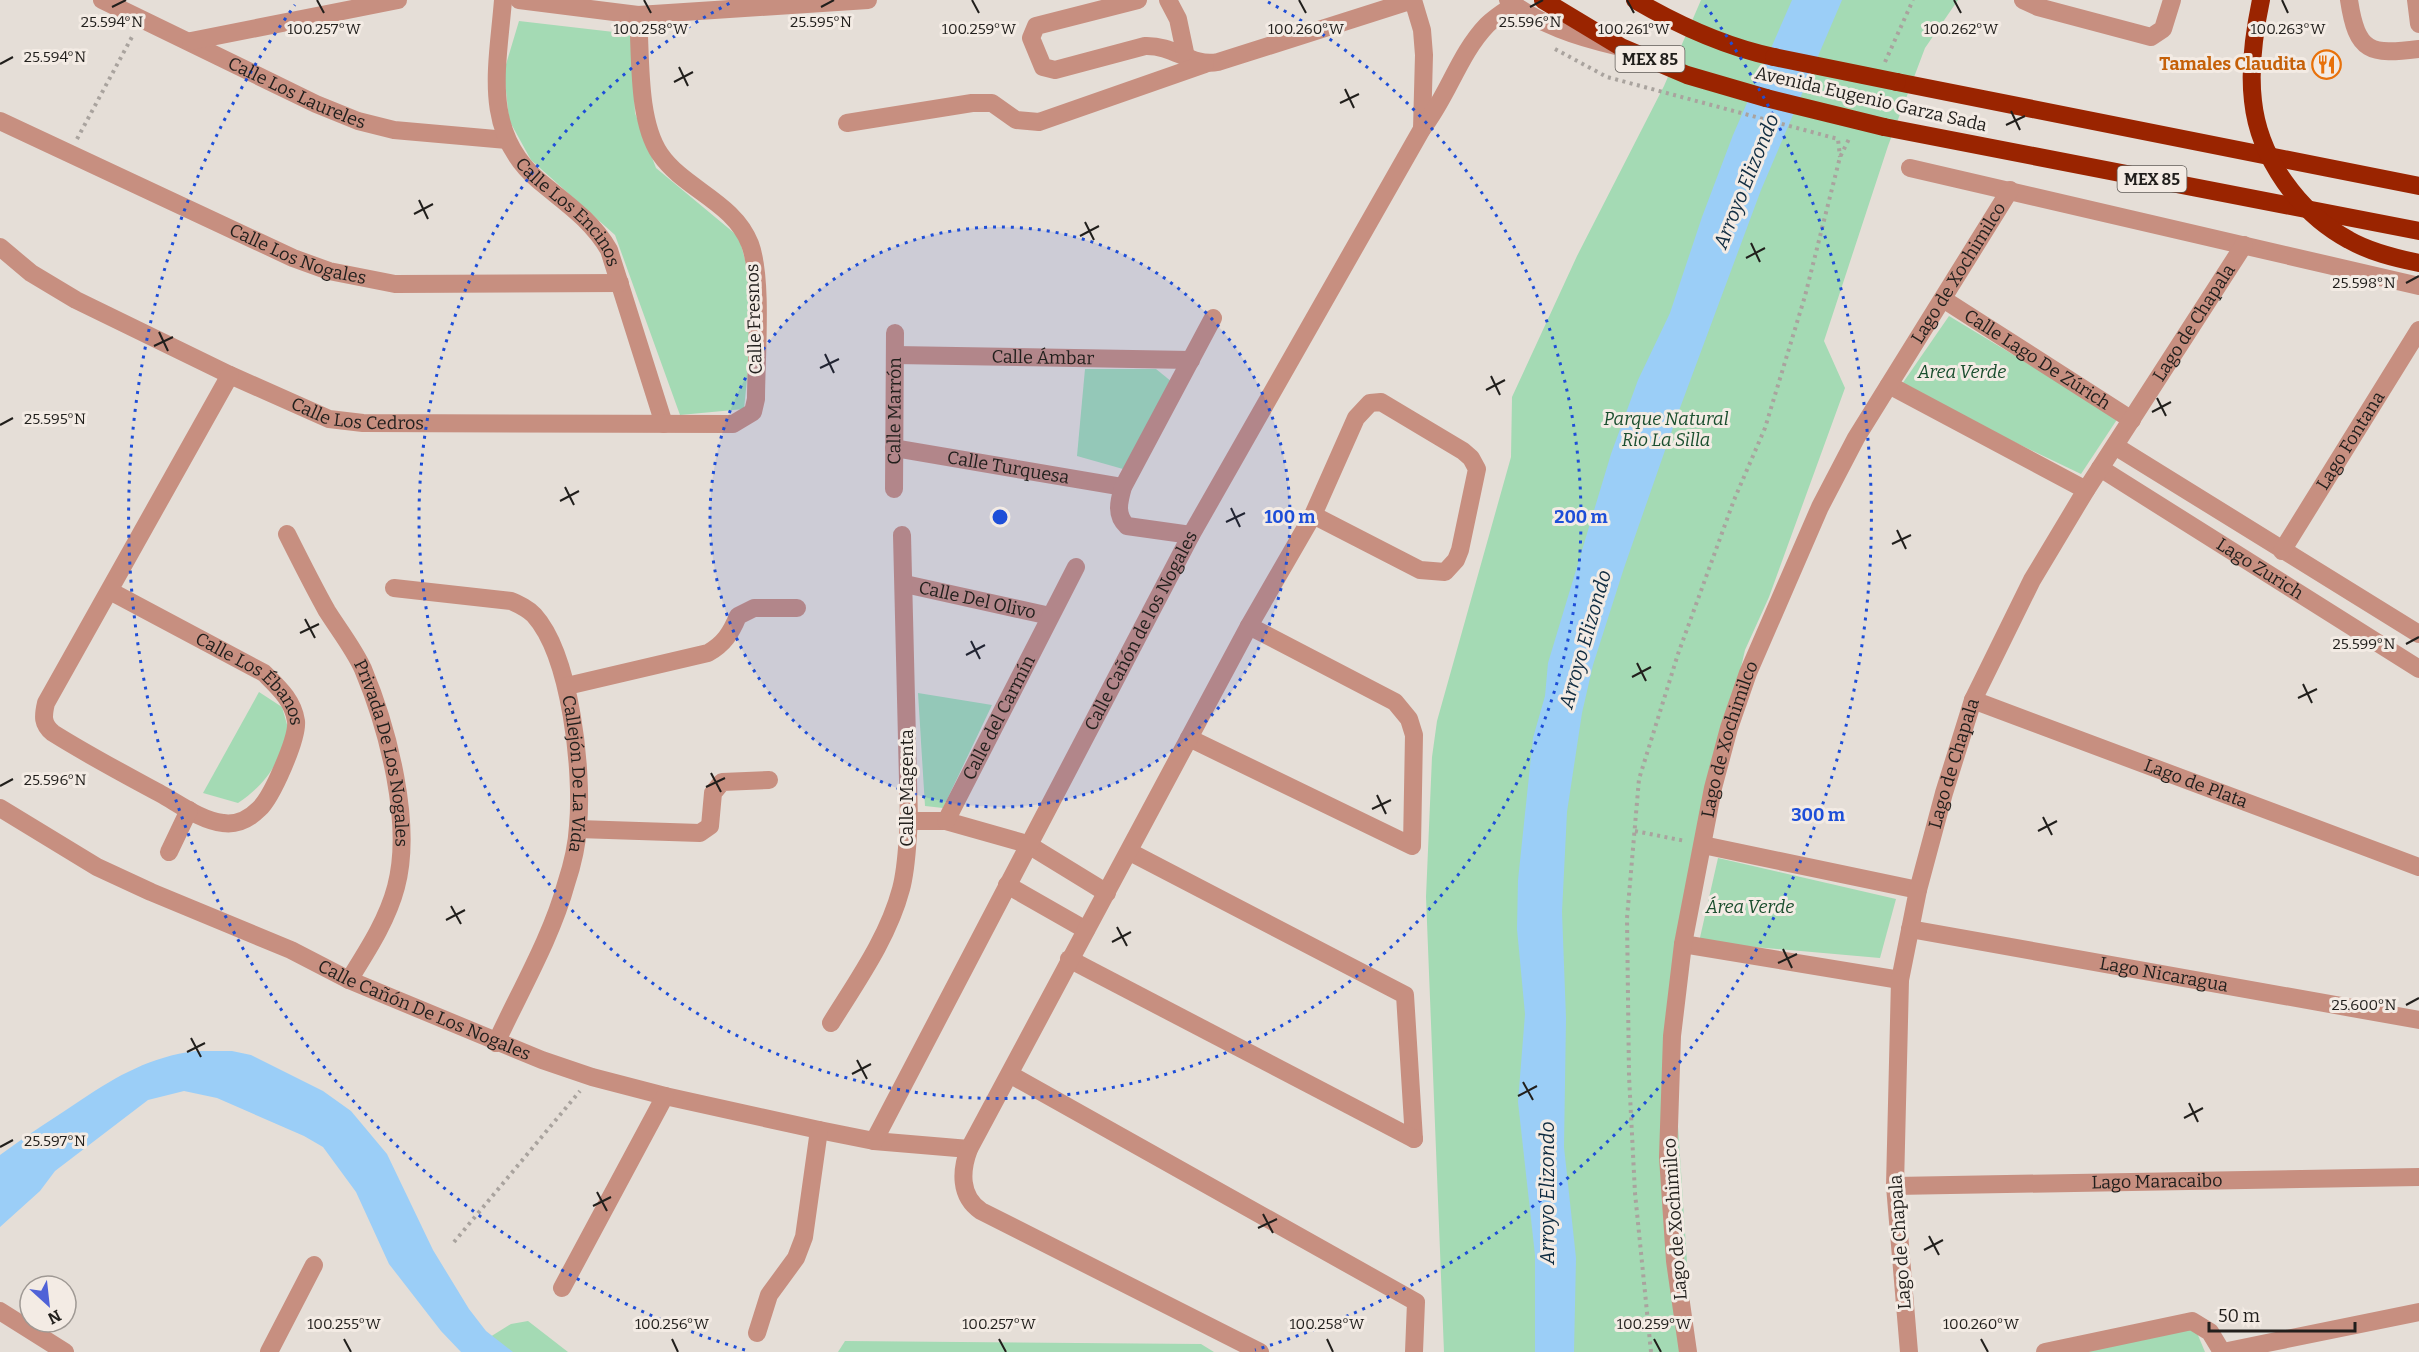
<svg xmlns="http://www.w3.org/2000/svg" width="2419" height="1352" font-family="Bitter,serif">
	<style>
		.green { fill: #a4dab4 }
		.water { fill: #9bcef7 }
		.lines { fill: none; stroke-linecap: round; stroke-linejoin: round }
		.path { stroke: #a9a39e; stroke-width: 4; stroke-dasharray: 3 4.5; stroke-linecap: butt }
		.minor { stroke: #c78f80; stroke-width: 18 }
		.highway { stroke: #9a2400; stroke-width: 18 }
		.highway-bridge { stroke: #9a2400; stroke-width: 18 }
		.ticks { fill: none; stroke: #211f1c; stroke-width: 2 }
		.ring { fill: none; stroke: #1d4ed8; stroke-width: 3; stroke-dasharray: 3 6 }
		.labels { text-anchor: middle; stroke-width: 6; stroke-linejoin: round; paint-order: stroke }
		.shield { fill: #f3ebe4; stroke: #605c58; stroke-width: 1.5 }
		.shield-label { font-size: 16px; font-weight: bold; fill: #211f1c }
		.food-label { font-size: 18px; font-weight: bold; fill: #c56008; stroke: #f3ebe4; text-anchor: end }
		.street-label { font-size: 18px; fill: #211f1c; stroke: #f3ebe4 }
		.park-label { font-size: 18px; font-style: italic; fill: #1a4e2e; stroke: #f3ebe4 }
		.water-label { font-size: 20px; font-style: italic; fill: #102d42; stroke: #f3ebe4 }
		.ticks-label { font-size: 15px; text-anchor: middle; fill: #211f1c; stroke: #f3ebe4; stroke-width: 6; stroke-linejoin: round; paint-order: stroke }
		.centre { fill: #1d4ed8; stroke: #f3ebe4; stroke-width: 3 }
		.ring-label { font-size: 18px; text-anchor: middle; font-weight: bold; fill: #1d4ed8; stroke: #f3ebe4; stroke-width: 6; stroke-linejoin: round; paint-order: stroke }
	</style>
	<rect width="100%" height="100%" fill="#e5ded7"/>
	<g class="green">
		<polygon points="1701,0 1958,0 1925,48 1888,146 1824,341 1845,388 1769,597 1745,650 1713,788 1672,1036 1693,1352 1444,1352 1426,897 1432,757 1437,721 1511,457 1512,397 1577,256 1664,86"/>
		<polygon points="519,21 631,34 635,113 656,168 739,237 748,271 749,359 744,409 680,415 615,235 531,160 509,120 504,71"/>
		<polygon points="1949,316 2118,418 2081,474 1900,387"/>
		<polygon points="1085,369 1156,369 1172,382 1123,469 1077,456"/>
		<path d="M259,692L282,707L290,735C276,766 266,784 238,803L203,793Z"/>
		<polygon points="918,693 992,705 943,808 925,806"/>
		<polygon points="1718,858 1896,899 1880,958 1699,942"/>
		<polygon points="528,1321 568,1352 466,1352 511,1324"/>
		<polygon points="2195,1328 2205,1352 2073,1352"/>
		<polygon points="845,1341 1201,1344 1214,1352 838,1352"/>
	</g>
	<g class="water">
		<polygon points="1792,0 1842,0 1761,190 1677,416 1624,568 1593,665 1582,713 1567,812 1562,912 1566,1018 1564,1147 1576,1258 1574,1352 1535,1352 1535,1255 1518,1102 1525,1014 1517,929 1518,880 1533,738 1545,696 1548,663 1611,454 1638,380 1670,313 1702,217 1733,135"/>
		<path d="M195,1051H232L251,1055L323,1091L351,1111L387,1154L433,1250L469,1309L486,1331L513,1352H461L441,1331L389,1264L356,1192L323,1147L304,1136L217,1098L184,1091L148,1100L55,1171L40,1191L0,1227V1155C27,1135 54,1118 81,1100C118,1075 151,1057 195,1051Z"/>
	</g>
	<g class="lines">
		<g class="path">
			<polyline points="1555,49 1607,77 1838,139 1840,157"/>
			<polyline points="1885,62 1913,0"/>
			<polyline points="77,139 133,35"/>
			<polyline points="1635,831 1685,841"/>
			<polyline points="454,1242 580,1091"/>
			<polyline points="1651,1352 1635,1193 1629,1076 1627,918 1639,779 1678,654 1734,500 1765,428 1805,296 1840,157 1850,137"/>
		</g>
		<g class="minor">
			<path id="s1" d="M102,0L316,104L358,121L394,130L507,140"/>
			<path id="s2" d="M503,0C498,65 481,131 538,180C564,202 591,219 609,250L664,424"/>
			<polyline points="519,0 638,15 868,0"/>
			<path d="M1138,0L1036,26L1031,38L1043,67L1055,70L1145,46C1175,45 1190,67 1218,62L1413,0L1422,30L1424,55L1422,129"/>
			<polyline points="1168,0 1178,19 1186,57"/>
			<path d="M1508,0C1540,25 1577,37 1616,46"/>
			<polyline points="2023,0 2038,7 2151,37 2163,29 2172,0"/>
			<path d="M2349,0C2357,53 2370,55 2419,49"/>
			<polyline points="2416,0 2419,24"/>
			<polyline points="191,41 398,0"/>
			<path id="s3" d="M0,121L293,258L329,271L395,284L620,283"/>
			<polyline points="847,123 972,103 992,103 1016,120 1039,122 1205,64"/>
			<polyline points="1910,168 2419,286"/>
			<path id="s4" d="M0,247L31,273L76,300L230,375L329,419L363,423L733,424L753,412L756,399C756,358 763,279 750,244C734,202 684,189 660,154C637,120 641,56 638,15"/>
			<path id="s5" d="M1943,299L2132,420"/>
			<path id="s6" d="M895,355L1191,360"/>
			<polyline points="1889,385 2086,490"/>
			<polyline points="2115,446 2419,634"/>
			<path id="s7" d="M894,448L1123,487"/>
			<path id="s8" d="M2100,468L2419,669"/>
			<path id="s9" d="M894,489L895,333"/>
			<path id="s10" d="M287,534C300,560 313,586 327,611C339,630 354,649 363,669C388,729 413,824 396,887C387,921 367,951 349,980"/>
			<path d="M1191,535L1127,526C1115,515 1119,501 1123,487L1213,318"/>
			<path id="s11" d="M2282,551L2419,330"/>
			<path id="s12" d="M905,584L1050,616"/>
			<path id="s13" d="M394,588L511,601C520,605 527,608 534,615C571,656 583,772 578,826C577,845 572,866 566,884C552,936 519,993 496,1043"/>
			<path id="s14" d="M110,591L264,673C278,687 293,700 296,721C298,738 272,797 259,809C249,819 237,825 223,823C202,821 179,804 161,794C124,774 88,755 53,733C42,724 43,716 46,703L230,375"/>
			<path d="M567,686L708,653C724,644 731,633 738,616L754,608H797"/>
			<path id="s15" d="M1973,700L2419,867"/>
			<polyline points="1189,738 1412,846 1414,735 1409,719 1395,702 1249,626"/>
			<path id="s16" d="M0,808L97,867L151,892L291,950L349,980L542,1060L592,1077L665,1096L819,1130L874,1141L969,1149"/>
			<polyline points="909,821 946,821 1027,844 1107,893"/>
			<path id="s17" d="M946,821L1076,567"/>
			<polyline points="578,829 700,833 710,826 713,793 722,782 769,780"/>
			<polyline points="1703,845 1918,890"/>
			<polyline points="169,852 189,810"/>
			<polyline points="1130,852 1405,995 1414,1139"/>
			<polyline points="1007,885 1086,930"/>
			<path id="s18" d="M1910,929L2419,1020"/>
			<polyline points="1683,944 1900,980"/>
			<polyline points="1069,959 1414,1139"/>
			<path d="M831,1023C857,981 888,938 901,889C907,867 907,844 909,821L902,535"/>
			<polyline points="1011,1075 1416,1302 1414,1352"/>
			<path id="s19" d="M874,1141L1191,535L1422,129C1448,96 1459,54 1487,25C1495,17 1505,11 1514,5"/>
			<path id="s20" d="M1895,1186L2419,1177"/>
			<polyline points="562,1288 665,1096"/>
			<polyline points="0,1311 65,1352"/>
			<polyline points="757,1333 769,1295 796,1258 804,1237 819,1130"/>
			<polyline points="269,1352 314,1265"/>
			<path d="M1260,1352L981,1211C959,1196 961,1170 969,1149L1249,626L1313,515L1356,418L1370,403L1381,402L1463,451L1471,458L1477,469L1460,550L1456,560L1445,572L1420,570L1313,515"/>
			<path id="s21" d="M1688,1352L1675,1261L1668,1157L1672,1036L1683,944L1713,788L1729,728L1748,673L1820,507L1856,438L2010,190"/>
			<path id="s22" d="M1909,1352L1895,1186L1900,980L1918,890L1944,793L1973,700L2032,580L2086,490L2244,245"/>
			<polyline points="2045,1352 2192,1321 2210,1332 2222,1352"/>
			<polyline points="2223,1352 2419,1312"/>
		</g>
		<g class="highway">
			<polyline points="1543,0 1621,47 1687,75 1766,98"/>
			<path d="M1635,0C1678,25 1726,47 1774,57"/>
			<polyline points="1897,82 2419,186"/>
			<polyline points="1884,127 2419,231"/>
		</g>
		<g class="highway-bridge">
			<path d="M2261,0C2254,33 2249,68 2253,101C2259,158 2299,213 2349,240C2370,252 2395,258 2419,263"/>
			<polyline points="1774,57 1897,82"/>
			<polyline points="1766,98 1884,127"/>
		</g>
	</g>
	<path class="ticks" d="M317,0L324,13M644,0L651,13M972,0L979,13M1299,0L1306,13M1627,0L1634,13M1954,0L1961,13M2282,0L2288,13M112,7L126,0M821,7L834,0M1530,7L1543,0M0,64L13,57M679,67L688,86M674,82L693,72M1345,89L1354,108M1340,103L1359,94M2011,111L2020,130M2006,125L2025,116M419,200L428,219M414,214L433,204M1085,222L1094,240M1080,236L1099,226M1751,243L1760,262M1746,258L1765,248M2406,283L2419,276M159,332L168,351M154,346L173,337M825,354L834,373M820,368L839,359M1491,376L1500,395M1486,390L1505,380M2157,398L2166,416M2152,412L2171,402M0,425L13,418M565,487L574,505M560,501L579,491M1231,508L1240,527M1226,522L1245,513M1897,530L1906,549M1892,544L1911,535M305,619L315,638M300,633L319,624M971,641L980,659M2406,644L2419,637M966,655L985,645M1637,663L1646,681M1632,677L1651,667M2303,684L2312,703M2298,698L2317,689M711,773L721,792M0,786L13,779M706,787L725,778M1377,795L1386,814M1372,809L1391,800M2043,817L2052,835M2038,831L2057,821M451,906L461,924M446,920L465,910M1117,927L1127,946M1112,942L1131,932M1783,949L1792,968M1778,963L1797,954M2406,1005L2419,998M191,1038L201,1057M187,1052L205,1043M857,1060L867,1079M852,1074L871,1064M1523,1082L1533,1100M1518,1096L1537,1086M2189,1103L2198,1122M2184,1118L2203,1108M0,1147L13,1140M597,1192L607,1211M593,1206L611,1197M1263,1214L1273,1233M1258,1228L1277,1219M1929,1236L1939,1255M1924,1250L1943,1240M344,1339L351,1352M672,1339L678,1352M999,1339L1006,1352M1327,1339L1333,1352M1654,1339L1661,1352M1981,1339L1988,1352"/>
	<circle cx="1000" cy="517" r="290" fill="#1d4ed8" fill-opacity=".12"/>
	<g class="ring">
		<circle cx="1000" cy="517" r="290"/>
		<path d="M1268 2A581 581 0 1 1 732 2"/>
		<path d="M745 1350A871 871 0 0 1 295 5M1705 5A871 871 0 0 1 1255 1350"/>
	</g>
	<defs>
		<symbol id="restaurant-ring" viewBox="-11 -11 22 22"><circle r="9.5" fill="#f3ebe4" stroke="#e8710a" stroke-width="1.5"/><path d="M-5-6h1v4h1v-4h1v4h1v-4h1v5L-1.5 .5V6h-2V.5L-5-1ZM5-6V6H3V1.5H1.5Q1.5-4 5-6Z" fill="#e8710a"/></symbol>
	</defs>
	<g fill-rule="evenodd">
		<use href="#restaurant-ring" x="2310" y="48" width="33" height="33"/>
	</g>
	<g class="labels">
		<g class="shield">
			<rect x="1615.5" y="46" width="69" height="26" rx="4.5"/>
			<rect x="2117.5" y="166" width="69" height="26" rx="4.5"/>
		</g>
		<g class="shield-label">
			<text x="1650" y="65">MEX 85</text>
			<text x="2152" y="185">MEX 85</text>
		</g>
		<g class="food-label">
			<text x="2306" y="70">Tamales Claudita</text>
		</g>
		<g class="street-label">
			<text dy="6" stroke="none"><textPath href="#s1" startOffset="216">Calle Los Laureles</textPath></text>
			<text transform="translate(1871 99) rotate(13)" y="6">Avenida Eugenio Garza Sada</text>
			<text dy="6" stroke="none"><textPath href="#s2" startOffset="237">Calle Los Encinos</textPath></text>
			<text dy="6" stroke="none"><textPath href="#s3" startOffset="327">Calle Los Nogales</textPath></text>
			<text dy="6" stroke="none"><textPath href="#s21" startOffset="1142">Lago de Xochimilco</textPath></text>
			<text transform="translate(754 319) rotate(-92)" y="6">Calle Fresnos</text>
			<text dy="6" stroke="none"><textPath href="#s22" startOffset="1100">Lago de Chapala</textPath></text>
			<text dy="6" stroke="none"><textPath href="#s6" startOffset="148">Calle Ámbar</textPath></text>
			<text dy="6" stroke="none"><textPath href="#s5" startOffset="112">Calle Lago De Zúrich</textPath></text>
			<text dy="6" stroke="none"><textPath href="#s4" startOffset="400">Calle Los Cedros</textPath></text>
			<text dy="6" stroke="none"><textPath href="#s9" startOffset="78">Calle Marrón</textPath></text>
			<text dy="6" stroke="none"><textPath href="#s11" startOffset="130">Lago Fontana</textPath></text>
			<text dy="6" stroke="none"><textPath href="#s7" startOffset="116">Calle Turquesa</textPath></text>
			<text dy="6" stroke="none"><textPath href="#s8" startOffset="189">Lago Zurich</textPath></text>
			<text dy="6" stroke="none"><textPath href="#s12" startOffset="74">Calle Del Olivo</textPath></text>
			<text dy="6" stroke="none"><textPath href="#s19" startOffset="576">Calle Cañón de los Nogales</textPath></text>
			<text dy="6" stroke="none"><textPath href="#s14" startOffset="168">Calle Los Ébanos</textPath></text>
			<text dy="6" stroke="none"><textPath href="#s17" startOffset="116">Calle del Carmín</textPath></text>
			<text dy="6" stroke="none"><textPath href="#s21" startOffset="620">Lago de Xochimilco</textPath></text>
			<text dy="6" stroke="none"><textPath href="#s10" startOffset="242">Privada De Los Nogales</textPath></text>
			<text dy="6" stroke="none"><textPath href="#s22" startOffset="596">Lago de Chapala</textPath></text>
			<text dy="6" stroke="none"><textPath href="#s13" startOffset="312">Callejón De La Vida</textPath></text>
			<text dy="6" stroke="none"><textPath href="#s15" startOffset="238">Lago de Plata</textPath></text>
			<text transform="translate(907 788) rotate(-90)" y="6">Calle Magenta</text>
			<text dy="6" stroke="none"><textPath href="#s18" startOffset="258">Lago Nicaragua</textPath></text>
			<text dy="6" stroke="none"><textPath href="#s16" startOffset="471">Calle Cañón De Los Nogales</textPath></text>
			<text dy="6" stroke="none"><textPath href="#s20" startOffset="262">Lago Maracaibo</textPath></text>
			<text transform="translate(1675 1219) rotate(-94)" y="6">Lago de Xochimilco</text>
			<text transform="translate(1900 1242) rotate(-94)" y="6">Lago de Chapala</text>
		</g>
		<g class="park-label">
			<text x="1962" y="378">Area Verde</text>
			<text x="1666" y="425">Parque Natural<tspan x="1666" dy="21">Rio La Silla</tspan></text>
			<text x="1750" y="913">Área Verde</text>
		</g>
		<g class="water-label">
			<text transform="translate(1746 181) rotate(-68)" y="7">Arroyo Elizondo</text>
			<text transform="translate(1585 639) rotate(-74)" y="7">Arroyo Elizondo</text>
			<text transform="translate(1547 1193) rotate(-90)" y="7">Arroyo Elizondo</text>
		</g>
	</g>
	<g class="ticks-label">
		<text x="112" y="27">25.594°N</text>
		<text x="821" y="27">25.595°N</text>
		<text x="1530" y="27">25.596°N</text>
		<text x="2288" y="34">100.263°W</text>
		<text x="324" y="34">100.257°W</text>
		<text x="651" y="34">100.258°W</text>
		<text x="979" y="34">100.259°W</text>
		<text x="1306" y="34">100.260°W</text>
		<text x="1634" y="34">100.261°W</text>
		<text x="1961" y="34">100.262°W</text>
		<text x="55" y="62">25.594°N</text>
		<text x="2364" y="288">25.598°N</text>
		<text x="55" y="424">25.595°N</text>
		<text x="2364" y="649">25.599°N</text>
		<text x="55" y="785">25.596°N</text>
		<text x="2364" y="1010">25.600°N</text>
		<text x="55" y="1146">25.597°N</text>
		<text x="344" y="1329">100.255°W</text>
		<text x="672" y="1329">100.256°W</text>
		<text x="999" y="1329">100.257°W</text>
		<text x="1327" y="1329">100.258°W</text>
		<text x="1654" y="1329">100.259°W</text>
		<text x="1981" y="1329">100.260°W</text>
	</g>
	<circle cx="1000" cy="517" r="9" class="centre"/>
	<g class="ring-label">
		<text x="1290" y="523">100 m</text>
		<text x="1581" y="523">200 m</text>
		<text x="1818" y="821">300 m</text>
	</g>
	<g transform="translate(48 1304) rotate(153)"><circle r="28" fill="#f3ebe4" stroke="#9f9994" stroke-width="1.5"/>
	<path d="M0-4.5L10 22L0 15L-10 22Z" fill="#4f62d7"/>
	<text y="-9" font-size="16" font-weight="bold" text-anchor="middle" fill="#211f1c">N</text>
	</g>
	<path d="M2209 1322v9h146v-9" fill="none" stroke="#211f1c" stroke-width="3"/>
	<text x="2218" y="1322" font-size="18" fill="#211f1c" stroke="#f3ebe4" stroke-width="4.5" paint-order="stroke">50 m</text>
</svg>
